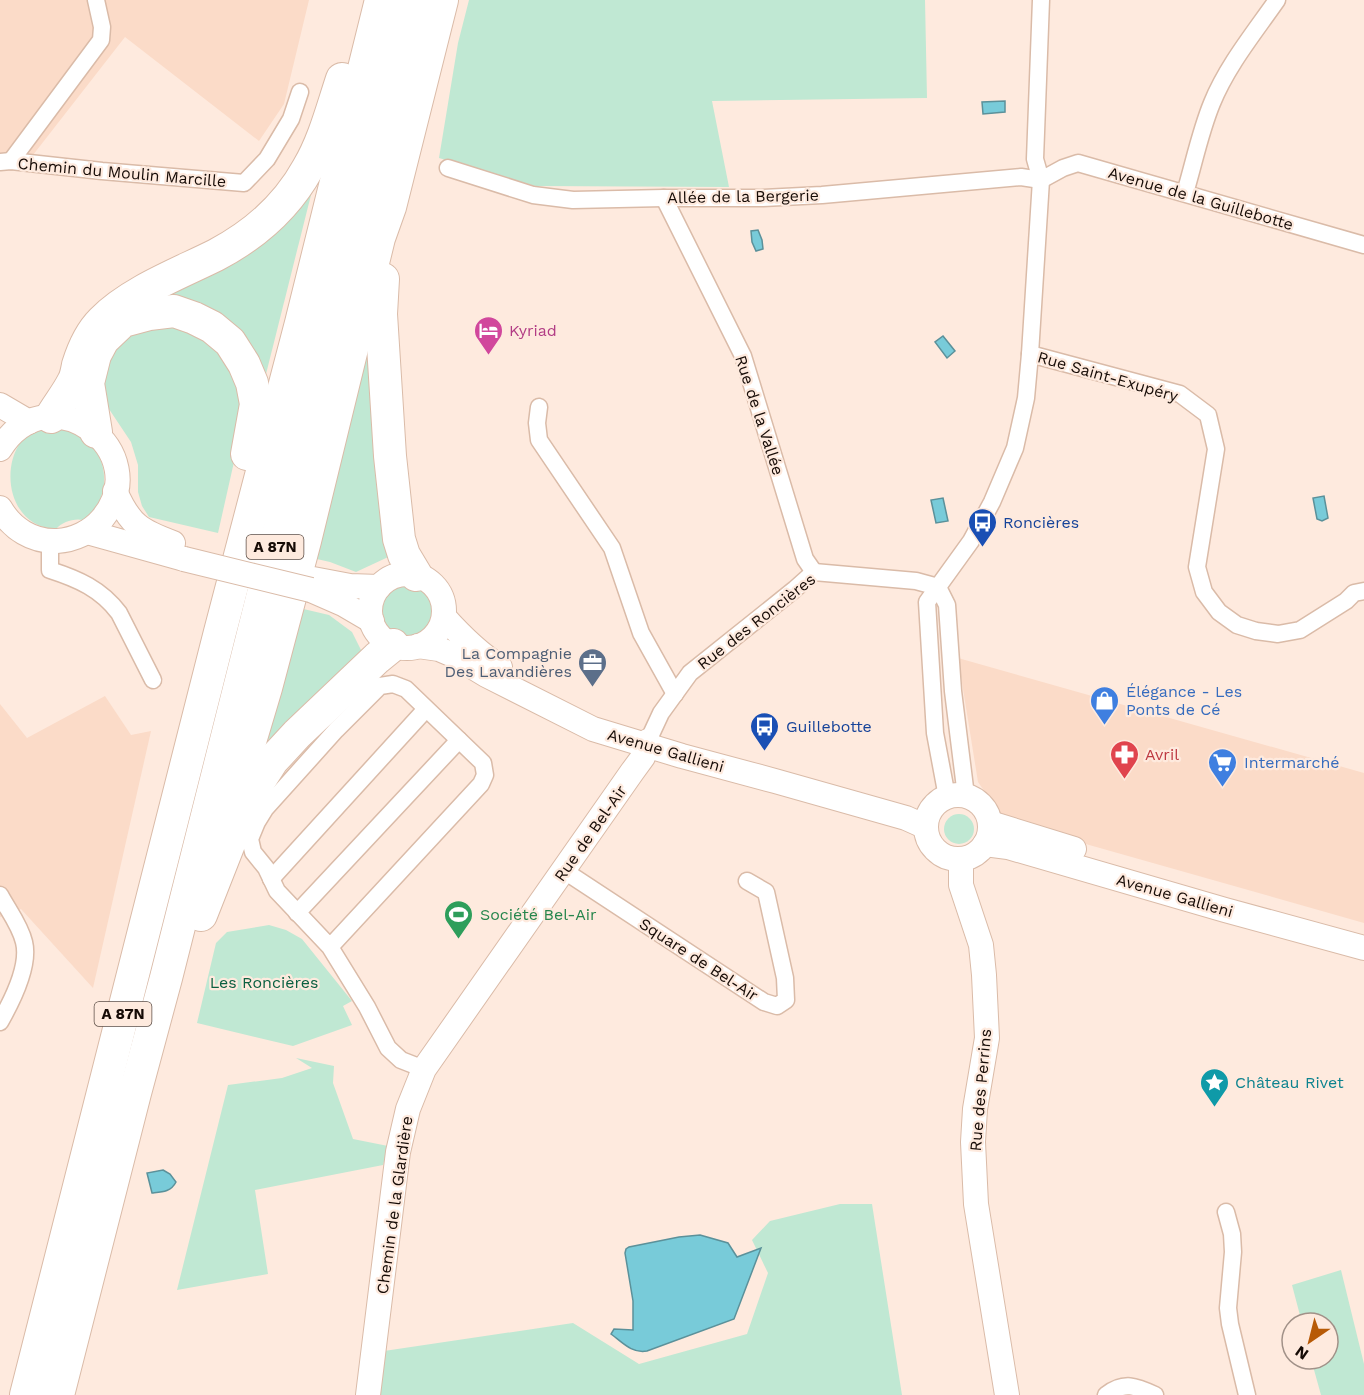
<svg xmlns="http://www.w3.org/2000/svg" width="1364" height="1395" font-family="'Work Sans',sans-serif">
	<style>
		.built { fill: #fbdbc8 }
		.green { fill: #c0e8d3 }
		.water { fill: #78cbd9; stroke: #5b919a; stroke-width: 1.5 }
		.lines { fill: none; stroke-linecap: round; stroke-linejoin: round }
		.street-casing { stroke: #dabba8; stroke-width: 19 }
		.secondary-casing { stroke: #dabba8; stroke-width: 26 }
		.highway-casing { stroke: #dabba8; stroke-width: 34 }
		.street { stroke: #fff; stroke-width: 16 }
		.secondary { stroke: #fff; stroke-width: 24 }
		.highway { stroke: #fff; stroke-width: 32 }
		.secondary-bridge-casing { stroke: #dabba8; stroke-width: 26; stroke-linecap: butt }
		.secondary-bridge { stroke: #fff; stroke-width: 24 }
		.labels { text-anchor: middle; stroke-width: 4.5; stroke-linejoin: round; paint-order: stroke }
		.shield { fill: #feeade; stroke: #5c4e47; stroke-width: 1.5 }
		.shield-label { font-size: 15px; font-weight: bold; fill: #160b06 }
		.street-label { font-size: 16px; fill: #160b06; stroke: #feeade }
		.hotel-label { font-size: 16px; fill: #b23c85; stroke: #feeade; text-anchor: start }
		.transit-label { font-size: 16px; fill: #164399; stroke: #feeade; text-anchor: start }
		.service-label { font-size: 16px; fill: #4e5e75; stroke: #feeade; text-anchor: end }
		.shop-label { font-size: 16px; fill: #366cbe; stroke: #feeade; text-anchor: start }
		.health-label { font-size: 16px; fill: #be3a42; stroke: #feeade; text-anchor: start }
		.leisure-label { font-size: 16px; fill: #27864d; stroke: #feeade; text-anchor: start }
		.park-label { font-size: 16px; fill: #0b6041; stroke: #feeade }
		.culture-label { font-size: 16px; fill: #0d838f; stroke: #feeade; text-anchor: start }
	</style>
	<rect width="100%" height="100%" fill="#feeade"/>
	<g class="built">
		<polygon points="0,0 309,0 284,104 259,141 125,37 33,155 0,154"/>
		<polygon points="958,658 1364,773 1364,923 1005,821 978,782"/>
		<polygon points="105,696 131,735 151,731 93,988 21,909 0,917 0,704 27,738"/>
	</g>
	<g class="green">
		<polygon points="469,0 925,0 927,98 712,101 729,187 535,186 439,158 458,43"/>
		<polygon points="314,183 266,374 263,377 146,299"/>
		<polygon points="176,325 209,340 233,367 245,413 218,533 149,517 142,506 138,492 138,465 131,442 101,397 104,357 133,332"/>
		<polygon points="370,327 399,552 356,572 330,562 308,557"/>
		<path d="M49,429C60,429 71,430 81,436C105,451 111,484 96,507C93,512 87,516 83,520C74,518 62,522 56,529C11,527 0,473 20,443C24,440 27,436 31,434C37,431 44,430 49,429Z"/>
		<circle cx="407" cy="611" r="25"/>
		<polygon points="295,607 329,615 352,632 362,652 260,756"/>
		<circle cx="959" cy="829" r="15"/>
		<polygon points="269,925 286,930 302,939 352,1001 343,1006 352,1025 293,1046 197,1023 216,943 227,932"/>
		<polygon points="296,1058 334,1066 333,1083 353,1139 388,1146 383,1165 255,1190 268,1274 177,1290 228,1085 282,1078 312,1068"/>
		<polygon points="840,1204 872,1204 902,1395 377,1395 384,1351 573,1323 639,1364 747,1334 768,1273 752,1240 770,1221"/>
		<polygon points="1341,1270 1364,1364 1364,1395 1321,1395 1311,1359 1328,1359 1328,1323 1302,1323 1292,1285"/>
	</g>
	<g class="water">
		<polygon points="1005,101 1005,112 983,114 982,102"/>
		<polygon points="758,230 762,240 763,249 756,251 752,242 751,231"/>
		<polygon points="943,336 955,351 947,358 935,342"/>
		<polygon points="1324,496 1328,518 1322,521 1317,519 1313,498"/>
		<polygon points="943,498 948,521 936,523 931,500"/>
		<path d="M163,1170L170,1174L176,1182C171,1192 162,1192 152,1193L147,1173Z"/>
		<path d="M700,1235L728,1243L737,1257L761,1248L734,1319L647,1351C632,1354 622,1342 611,1334L614,1329L633,1330V1301L625,1253L626,1249L629,1247L679,1237Z"/>
	</g>
	<g class="lines">
		<defs>
			<g id="street">
				<polyline points="11,161 101,40 102,27 96,0"/>
				<polyline points="0,162 11,161 102,171 244,183 267,159 291,119 300,92"/>
				<polyline points="448,168 533,195 573,200 664,198 763,198 822,195 1021,177 1041,180"/>
				<polyline points="1041,180 1063,168 1078,163 1364,245"/>
				<path d="M1185,193C1194,163 1200,132 1212,103C1227,66 1254,33 1277,0"/>
				<polyline points="664,198 743,356 805,559 814,572"/>
				<polyline points="1030,354 1180,394 1208,415 1216,449 1197,567 1204,592 1219,612 1237,625 1256,631 1278,634 1300,630 1346,601 1354,593 1364,591"/>
				<polyline points="539,407 537,423 539,440 612,548 641,633 675,694"/>
				<path d="M50,541V570C78,579 101,589 119,613L153,680"/>
				<polyline points="938,587 947,605 953,691 966,796"/>
				<polyline points="648,741 661,713 690,673 795,589 814,572 916,581 938,587"/>
				<polyline points="947,797 935,733 927,602 971,541 992,502 1015,448 1026,398 1030,354 1041,180 1035,159 1041,0"/>
				<polyline points="563,870 764,1002 777,1006 786,1000 785,978 766,892 747,881"/>
				<polyline points="271,879 426,709"/>
				<path d="M0,895C8,910 20,925 24,942C30,966 12,1001 0,1022"/>
				<polyline points="297,913 459,740"/>
				<polyline points="330,947 481,784 485,775 483,763 406,689 393,684 380,686 336,730 265,809 257,822 250,839 253,852 266,868 277,891 330,947 367,1007 388,1048 401,1060 424,1069"/>
				<polyline points="1226,1212 1232,1234 1233,1252 1228,1308 1230,1324 1247,1395"/>
				<path d="M1106,1395C1124,1381 1136,1386 1155,1395"/>
			</g>
			<g id="secondary">
				<polyline points="0,405 29,422"/>
				<path d="M0,449C49,370 158,452 102,519C91,532 74,540 57,541C33,542 12,529 0,508"/>
				<path d="M115,491C130,525 140,531 173,543"/>
				<polyline points="87,532 184,559"/>
				<circle cx="407" cy="611" r="37"/>
				<polyline points="313,579 350,586 379,587"/>
				<polyline points="311,590 343,604 372,621"/>
				<path d="M444,617C461,636 478,653 500,667"/>
				<polyline points="418,646 439,649 453,655 486,675 593,729 682,756 775,781 906,818 926,827"/>
				<circle cx="958" cy="827" r="32"/>
				<polyline points="990,823 1074,849"/>
				<polyline points="985,844 1008,847 1225,910 1364,948"/>
				<polyline points="961,859 961,885 981,945 984,975 987,1038 975,1109 973,1142 976,1204 1007,1395"/>
				<polyline points="368,1395 398,1152 408,1109 424,1069 632,772 643,757 648,741"/>
			</g>
			<g id="highway">
				<polyline points="383,279 381,314 390,456 399,539 404,555 416,575"/>
				<path d="M51,417C58,405 67,394 73,382C76,377 77,370 78,365C83,349 90,333 102,321C130,292 180,273 216,255C254,235 287,206 308,168C324,141 332,109 342,79"/>
				<polyline points="96,432 88,383 95,355 103,340 123,321 149,314 174,311 194,318 212,327 230,342 244,364 252,383 256,404 247,454"/>
				<polyline points="229,812 266,688 305,541 379,238 390,207 442,0"/>
				<polyline points="201,915 240,816 254,789 272,761 297,734 377,658 393,645"/>
				<polyline points="26,1395 220,632 301,323 381,0"/>
				<polyline points="58,1395 135,1093 166,978 413,0"/>
			</g>
		</defs>
		<use href="#street" class="street-casing"/>
		<use href="#secondary" class="secondary-casing"/>
		<use href="#highway" class="highway-casing"/>
		<use href="#street" class="street"/>
		<use href="#secondary" class="secondary"/>
		<use href="#highway" class="highway"/>
		<defs>
			<polyline id="secondary-bridge" points="184,559 311,590"/>
		</defs>
		<use href="#secondary-bridge" class="secondary-bridge-casing"/>
		<use href="#secondary-bridge" class="secondary-bridge"/>
	</g>
	<defs>
		<symbol id="hotel-pin" viewBox="-11 -11 22 30"><path d="M0 17L-7.5 6A9.5 9.5 0 1 1 7.5 6Z" fill="#d1479c" stroke="#feeade"/><path d="M-6-4.5h1.5V1H6V5H4.5V3h-9V5H-6ZM-4 0a1.8 1.8 0 1 1 3.6 0ZM.5 0V-2.5h3Q6-2.5 6 0Z" fill="#fff"/></symbol>
		<symbol id="bus-pin" viewBox="-11 -11 22 30"><path d="M0 17L-7.5 6A9.5 9.5 0 1 1 7.5 6Z" fill="#1a4fb4" stroke="#feeade"/><path d="M-5-6H5V4H4V6H2V4H-2V6H-4V4H-5ZM-3.5-4V0h7V-4ZM-3.5 1.2v1.5H-2V1.2ZM2 1.2v1.5H3.5V1.2Z" fill="#fff"/></symbol>
		<symbol id="office-pin" viewBox="-11 -11 22 30"><path d="M0 17L-7.5 6A9.5 9.5 0 1 1 7.5 6Z" fill="#5c6f8a" stroke="#feeade"/><path d="M-6-3h4V-5.5h4V-3h4V5H-6ZM-1-4.5V-3h2v-1.5ZM-6 0V1H6V0Z" fill="#fff"/></symbol>
		<symbol id="shop-pin" viewBox="-11 -11 22 30"><path d="M0 17L-7.5 6A9.5 9.5 0 1 1 7.5 6Z" fill="#3f7fe0" stroke="#feeade"/><path d="M-5-2.5h2.3a2.7 3.5 0 0 1 5.4 0H5L5.5 6h-11ZM-1.5-2.5h3a1.5 2.3 0 0 0-3 0Z" fill="#fff"/></symbol>
		<symbol id="pharmacy-pin" viewBox="-11 -11 22 30"><path d="M0 17L-7.5 6A9.5 9.5 0 1 1 7.5 6Z" fill="#e0444e" stroke="#feeade"/><path d="M-2-6h4v4h4v4h-4v4h-4v-4h-4v-4h4Z" fill="#fff"/></symbol>
		<symbol id="supermarket-pin" viewBox="-11 -11 22 30"><path d="M0 17L-7.5 6A9.5 9.5 0 1 1 7.5 6Z" fill="#3f7fe0" stroke="#feeade"/><path d="M-6-5.5h2.5l.6 2H6L4.5 2H-2.5L-4.4-4H-6ZM-1.5 3.2a1.3 1.3 0 1 0 .1 0ZM3 3.2a1.3 1.3 0 1 0 .1 0Z" fill="#fff"/></symbol>
		<symbol id="stadium-pin" viewBox="-11 -11 22 30"><path d="M0 17L-7.5 6A9.5 9.5 0 1 1 7.5 6Z" fill="#2e9e5b" stroke="#feeade"/><path d="M0-5a6.5 5 0 1 0 0 10a6.5 5 0 1 0 0-10ZM-3.5-1.8h7v3.6h-7Z" fill="#fff"/></symbol>
		<symbol id="sight-pin" viewBox="-11 -11 22 30"><path d="M0 17L-7.5 6A9.5 9.5 0 1 1 7.5 6Z" fill="#0f9aa8" stroke="#feeade"/><path d="M0-6L1.8-2.2L6-1.7L2.9 1.2L3.7 5.4L0 3.3L-3.7 5.4L-2.9 1.2L-6-1.7L-1.8-2.2Z" fill="#fff"/></symbol>
	</defs>
	<g fill-rule="evenodd">
		<use href="#hotel-pin" x="472" y="314" width="33" height="45"/>
		<use href="#bus-pin" x="966" y="506" width="33" height="45"/>
		<use href="#office-pin" x="576" y="646" width="33" height="45"/>
		<use href="#shop-pin" x="1088" y="684" width="33" height="45"/>
		<use href="#bus-pin" x="748" y="710" width="33" height="45"/>
		<use href="#pharmacy-pin" x="1108" y="738" width="33" height="45"/>
		<use href="#supermarket-pin" x="1206" y="746" width="33" height="45"/>
		<use href="#stadium-pin" x="442" y="898" width="33" height="45"/>
		<use href="#sight-pin" x="1198" y="1066" width="33" height="45"/>
	</g>
	<g class="labels">
		<g class="shield">
			<rect x="246.5" y="535" width="57" height="24" rx="4.5"/>
			<rect x="94.5" y="1002" width="57" height="24" rx="4.5"/>
		</g>
		<g class="shield-label">
			<text x="275" y="552">A 87N</text>
			<text x="123" y="1019">A 87N</text>
		</g>
		<g class="street-label">
			<text transform="translate(122 172) rotate(5)" y="6">Chemin du Moulin Marcille</text>
			<text transform="translate(743 196) rotate(-1)" y="6">Allée de la Bergerie</text>
			<text transform="translate(1201 198) rotate(16)" y="6">Avenue de la Guillebotte</text>
			<text transform="translate(1108 376) rotate(16)" y="6">Rue Saint-Exupéry</text>
			<text transform="translate(760 415) rotate(72)" y="6">Rue de la Vallée</text>
			<text transform="translate(756 621) rotate(-38)" y="6">Rue des Roncières</text>
			<text transform="translate(666 750) rotate(16)" y="6">Avenue Gallieni</text>
			<text transform="translate(590 833) rotate(-55)" y="6">Rue de Bel-Air</text>
			<text transform="translate(1175 895) rotate(16)" y="6">Avenue Gallieni</text>
			<text transform="translate(699 959) rotate(33)" y="6">Square de Bel-Air</text>
			<text transform="translate(980 1090) rotate(-85)" y="6">Rue des Perrins</text>
			<text transform="translate(394 1205) rotate(-82)" y="6">Chemin de la Glardière</text>
		</g>
		<g class="hotel-label">
			<text x="509" y="336">Kyriad</text>
		</g>
		<g class="transit-label">
			<text x="1003" y="528">Roncières</text>
			<text x="786" y="732">Guillebotte</text>
		</g>
		<g class="service-label">
			<text x="572" y="659">La Compagnie<tspan x="572" dy="18">Des Lavandières</tspan></text>
		</g>
		<g class="shop-label">
			<text x="1126" y="697">Élégance - Les<tspan x="1126" dy="18">Ponts de Cé</tspan></text>
			<text x="1244" y="768">Intermarché</text>
		</g>
		<g class="health-label">
			<text x="1145" y="760">Avril</text>
		</g>
		<g class="leisure-label">
			<text x="480" y="920">Société Bel-Air</text>
		</g>
		<g class="park-label">
			<text x="264" y="988">Les Roncières</text>
		</g>
		<g class="culture-label">
			<text x="1235" y="1088">Château Rivet</text>
		</g>
	</g>
	<g transform="translate(1310 1341) rotate(215)"><circle r="28" fill="#feeade" stroke="#a19188" stroke-width="1.5"/>
	<path d="M0-4.5L10 22L0 15L-10 22Z" fill="#b75a06"/>
	<text y="-9" font-size="16" font-weight="bold" text-anchor="middle" fill="#160b06">N</text>
	</g>
</svg>
